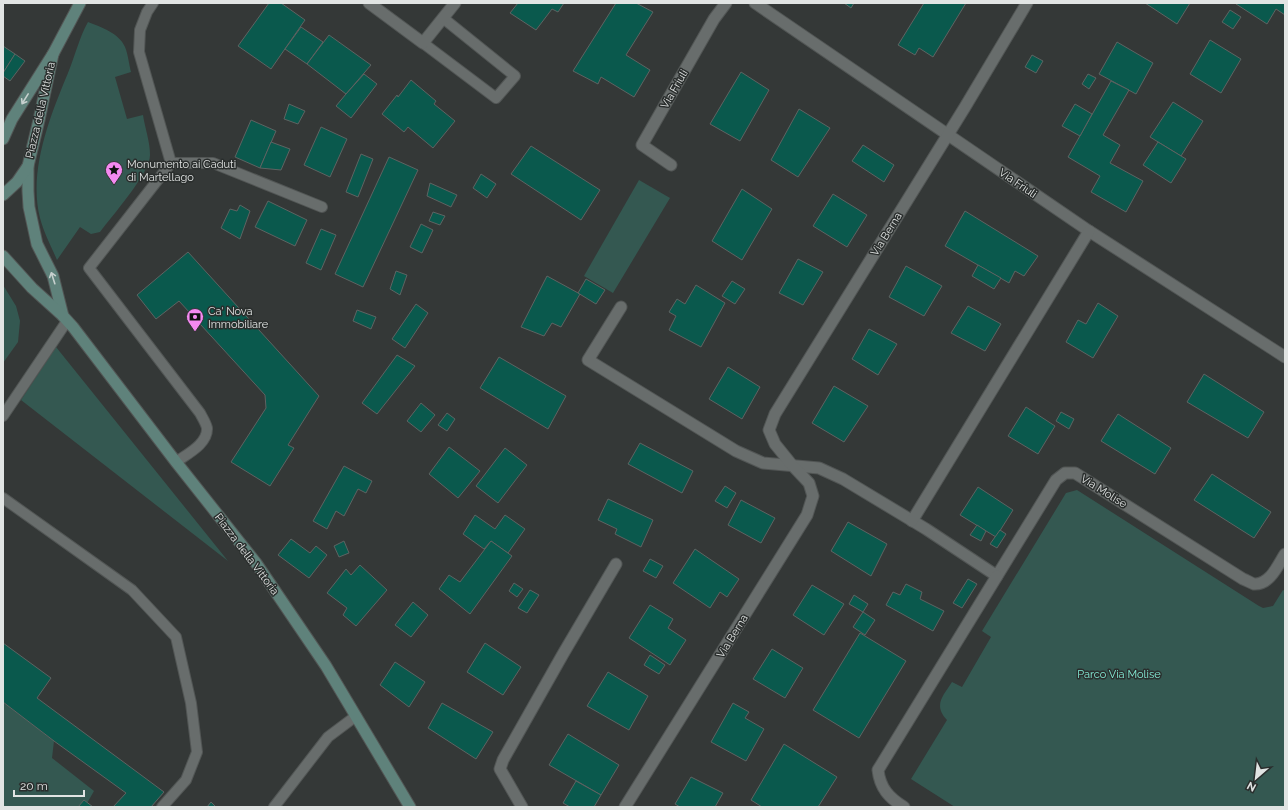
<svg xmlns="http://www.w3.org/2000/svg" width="1288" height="810" font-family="Raleway,sans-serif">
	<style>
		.green { fill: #345851 }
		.building { fill: #0a594d; stroke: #5e6362 }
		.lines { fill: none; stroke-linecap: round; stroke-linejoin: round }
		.service-casing { stroke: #525655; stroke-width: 12 }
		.minor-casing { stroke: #525655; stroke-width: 13 }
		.secondary-casing { stroke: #525655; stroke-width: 13 }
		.service { stroke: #686d6c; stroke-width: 10 }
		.minor { stroke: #686d6c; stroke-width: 11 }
		.secondary { stroke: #5f827b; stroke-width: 11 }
		.oneway { stroke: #c7d0ce }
		.labels { text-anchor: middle; stroke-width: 3; stroke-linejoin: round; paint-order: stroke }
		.street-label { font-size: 11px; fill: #e1e4e3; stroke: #2a2e2d }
		.poi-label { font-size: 11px; fill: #e1e4e3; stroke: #2a2e2d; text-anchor: start }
		.park-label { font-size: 11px; fill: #84edd7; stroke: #2a2e2d }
	</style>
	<rect width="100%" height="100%" fill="#343837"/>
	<g class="green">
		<path d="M88,22C101,27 119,33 125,47C128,54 129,64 131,72L115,77L127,119L143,115C145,128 150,142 150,155C150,173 112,216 100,232L91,234L80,227L57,260C51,246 44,233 40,218C28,171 50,116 68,73C75,56 79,38 88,22Z"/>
		<polygon points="639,180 670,198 613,293 584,276"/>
		<polygon points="3,285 16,306 20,321 18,342 3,363"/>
		<polygon points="56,347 228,561 21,400"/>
		<path d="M1077,490L1259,606L1263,608L1273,606L1283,590L1285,591V807H955L911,779L947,720C933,705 943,696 952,682L962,687L991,637L982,631L1066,493Z"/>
		<polygon points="3,702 54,741 52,758 94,791 86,805 84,800 78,807 3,807"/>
	</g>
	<g class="building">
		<polygon points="269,3 281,3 305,20 271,69 238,46"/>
		<polygon points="518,3 564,3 558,12 552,9 536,30 510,13"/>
		<polygon points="616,3 636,3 653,12 626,55 650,70 634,97 601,77 598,84 573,71"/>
		<polygon points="844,3 854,3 851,8"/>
		<polygon points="924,3 966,3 933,57 919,48 915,55 898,45"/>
		<polygon points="1145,3 1190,3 1177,24"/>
		<polygon points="1237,3 1285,3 1285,15 1276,9 1267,24 1236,4"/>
		<polygon points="1230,10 1241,17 1233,29 1222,22"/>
		<polygon points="301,27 323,42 307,64 285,49"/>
		<polygon points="329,35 371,65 346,94 307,64"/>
		<polygon points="1210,40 1241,59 1221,93 1190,74"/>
		<polygon points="1117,42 1153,63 1136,94 1099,74"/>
		<polygon points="3,46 15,54 3,73"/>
		<polygon points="15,54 25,61 10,81 3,76 3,73"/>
		<polygon points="1032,55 1043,61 1036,73 1025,67"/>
		<polygon points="741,72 769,90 740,141 710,124"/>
		<polygon points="364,74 377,84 351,118 336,106 346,94"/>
		<polygon points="1088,74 1096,78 1089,89 1082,84"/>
		<polygon points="411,80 436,101 434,104 455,121 433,148 408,127 404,132 382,114 397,95 398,97"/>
		<polygon points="1111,81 1129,90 1103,135 1120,145 1110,163 1143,181 1126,212 1091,192 1100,176 1068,157"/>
		<polygon points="1173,102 1203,121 1181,156 1150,137"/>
		<polygon points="289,104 305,111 298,124 284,119"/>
		<polygon points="1075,104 1092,114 1080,136 1062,126"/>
		<polygon points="799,109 830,128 798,177 771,160"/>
		<polygon points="251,120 276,131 260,168 235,157"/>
		<polygon points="321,127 347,139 330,177 304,165"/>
		<polygon points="271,142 290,149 281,170 260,168"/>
		<polygon points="1158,142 1186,159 1171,183 1143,165"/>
		<polygon points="863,145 894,165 884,182 852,161"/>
		<polygon points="531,146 600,190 581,220 511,174"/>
		<polygon points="361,154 373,159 358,197 346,192"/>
		<polygon points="389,157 418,170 363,287 335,274"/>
		<polygon points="481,174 496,184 487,198 473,188"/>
		<polygon points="430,183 457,195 451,207 427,196"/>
		<polygon points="742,189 772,209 742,260 712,241"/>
		<polygon points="833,194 867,215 847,247 813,226"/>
		<polygon points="268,201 307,220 295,246 255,227"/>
		<polygon points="240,205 250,211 240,239 221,228 230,209 237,211"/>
		<polygon points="965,211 1038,256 1024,276 1015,271 1009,283 945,246"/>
		<polygon points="433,212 445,216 440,225 429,221"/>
		<polygon points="421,224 433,230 422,253 410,247"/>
		<polygon points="321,229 336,235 321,270 306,263"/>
		<polygon points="188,252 319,396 288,445 294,448 270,486 231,462 266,408 265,395 179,301 156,319 137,295"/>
		<polygon points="798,259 823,272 803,305 779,293"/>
		<polygon points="978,265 1001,278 994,289 972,276"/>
		<polygon points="906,266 942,286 924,316 889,297"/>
		<polygon points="396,271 407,275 400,295 390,289"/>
		<polygon points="547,276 580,294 561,327 552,323 544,336 521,327"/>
		<polygon points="586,279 605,290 596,304 578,293"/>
		<polygon points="732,281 745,289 735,304 722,296"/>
		<polygon points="696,285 725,303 701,347 669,330 676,316 669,312 677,299 685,304"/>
		<polygon points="1098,303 1118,316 1093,358 1066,342 1078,320 1086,324"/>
		<polygon points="416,304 428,313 405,348 392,339"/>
		<polygon points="968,306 1001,324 985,351 951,333"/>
		<polygon points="357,310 376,317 371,329 353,321"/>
		<polygon points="869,329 897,344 878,375 852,359"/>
		<polygon points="397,355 415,366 377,414 362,403"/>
		<polygon points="499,357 566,396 548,429 480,388"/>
		<polygon points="728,367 760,387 742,419 709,399"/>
		<polygon points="1204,374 1264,412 1248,438 1187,402"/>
		<polygon points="834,386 868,406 844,442 812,423"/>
		<polygon points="421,403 435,415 421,432 407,421"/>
		<polygon points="1026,407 1055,426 1038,454 1008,436"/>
		<polygon points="1061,412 1074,419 1069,429 1056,421"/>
		<polygon points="447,413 455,419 447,431 438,425"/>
		<polygon points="1118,414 1171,448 1155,474 1101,441"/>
		<polygon points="640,443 693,471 682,493 628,464"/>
		<polygon points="449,447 480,471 458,498 429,474"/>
		<polygon points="505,448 527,465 498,503 476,486"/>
		<polygon points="344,466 372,481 366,493 358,489 344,516 336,511 327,529 313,521"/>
		<polygon points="1212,474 1271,512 1254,538 1194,500"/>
		<polygon points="725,486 736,493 727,508 715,501"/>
		<polygon points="978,487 1013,510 996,537 960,515"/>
		<polygon points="608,499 653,520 641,547 615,534 617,529 598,520"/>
		<polygon points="741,500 775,518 761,543 728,525"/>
		<polygon points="475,515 495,529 505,515 525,529 508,553 491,541 484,549 463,534"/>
		<polygon points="848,522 887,544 871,576 831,551"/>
		<polygon points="977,525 986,531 981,541 970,535"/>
		<polygon points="1000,530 1006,534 997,548 990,544"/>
		<polygon points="291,539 310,553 316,546 327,555 309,578 278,555"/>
		<polygon points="344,541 349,553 339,557 334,546"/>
		<polygon points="491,541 512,556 470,614 439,589 449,575 460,582"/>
		<polygon points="695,549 739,579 727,597 720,592 710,608 673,583"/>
		<polygon points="650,559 663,566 656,578 643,571"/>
		<polygon points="360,565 387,590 356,626 343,615 347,608 327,593 346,569 351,575"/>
		<polygon points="968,579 977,584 962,608 953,603"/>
		<polygon points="514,583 523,589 517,597 509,591"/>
		<polygon points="906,584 922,592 920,599 944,611 933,631 886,605 893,592 900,595"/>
		<polygon points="812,585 844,604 824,635 793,615"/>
		<polygon points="530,590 539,595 527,613 518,608"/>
		<polygon points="854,595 868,604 863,612 849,604"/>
		<polygon points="413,602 428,615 411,637 395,625"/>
		<polygon points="650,605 673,619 668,628 686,640 670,665 629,638"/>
		<polygon points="863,612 875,620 865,635 853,627"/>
		<polygon points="860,633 906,661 859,738 813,710"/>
		<polygon points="3,643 51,678 37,698 164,792 151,807 113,807 126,793 54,741 3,702"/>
		<polygon points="485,643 521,667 503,695 467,672"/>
		<polygon points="772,649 803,668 785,698 753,679"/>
		<polygon points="650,655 665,665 659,674 644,665"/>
		<polygon points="395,662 425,682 409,707 380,685"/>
		<polygon points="608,672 648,696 629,730 587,706"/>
		<polygon points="442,703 493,732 476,759 428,728"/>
		<polygon points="733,703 749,712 745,718 764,729 746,761 711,742"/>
		<polygon points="568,734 619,765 601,795 549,765"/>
		<polygon points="784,744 837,777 818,807 762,807 751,800"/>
		<polygon points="691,777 723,793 715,807 680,807 675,804"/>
		<polygon points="576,781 601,795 594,807 570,807 563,803"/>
		<polygon points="84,800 93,807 78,807"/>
		<polygon points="211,802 216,807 207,807"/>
	</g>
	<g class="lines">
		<defs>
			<g id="service">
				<path d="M153,3L147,12L140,30L139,52L171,163L89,268L200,413C202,417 206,423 207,428C208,444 187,454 176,462"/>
				<polyline points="423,43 496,98 515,76 443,18"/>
				<polyline points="171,163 213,163 322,207"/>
				<polyline points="3,416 67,321"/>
				<polyline points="3,498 132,590 176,637 191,703 197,752 186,780 162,807"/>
				<polyline points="274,807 328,737 356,716"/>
			</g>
			<g id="minor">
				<polyline points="369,3 423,43 455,3"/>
				<polyline points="755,3 1089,231 1285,357"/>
				<polyline points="671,165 642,145 714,19 726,3"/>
				<path d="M621,307L588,360L736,451L763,463L819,468L843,479L926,529L997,576L1056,480L1065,473H1075L1243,579C1246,580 1251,583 1254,584C1270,585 1278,565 1285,554"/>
				<polyline points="912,521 1089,231"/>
				<polyline points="522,807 500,769 503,760 563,654 616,564"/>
				<polyline points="625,807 807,515 813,496 809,483 792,465 775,444 769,430 775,414 965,107 1027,3"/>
				<path d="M904,807C889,798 880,788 878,770L997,576"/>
			</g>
			<g id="secondary">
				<polyline points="53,54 39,120 28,166 28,191 29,207 37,244 53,276 63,316"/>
				<polyline points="3,139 12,119 53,54 80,3"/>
				<polyline points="3,195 17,182 28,166"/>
				<polyline points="3,256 32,288 63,316 73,327 176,462 256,563 326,666 410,807"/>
			</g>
		</defs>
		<use href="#service" class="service-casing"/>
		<use href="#minor" class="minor-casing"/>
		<use href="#secondary" class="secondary-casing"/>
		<use href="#service" class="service"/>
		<use href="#minor" class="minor"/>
		<use href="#secondary" class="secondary"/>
	</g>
	<defs><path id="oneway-shaft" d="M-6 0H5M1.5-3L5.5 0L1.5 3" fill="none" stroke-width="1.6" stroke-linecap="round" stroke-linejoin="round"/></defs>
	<g class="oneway">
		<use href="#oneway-shaft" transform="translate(25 99) rotate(122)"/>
		<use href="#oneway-shaft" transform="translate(53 278) rotate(-108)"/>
	</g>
	<defs>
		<symbol id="sight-pin" viewBox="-11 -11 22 30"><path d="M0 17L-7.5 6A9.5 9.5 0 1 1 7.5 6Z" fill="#f489f0" stroke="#2a2e2d"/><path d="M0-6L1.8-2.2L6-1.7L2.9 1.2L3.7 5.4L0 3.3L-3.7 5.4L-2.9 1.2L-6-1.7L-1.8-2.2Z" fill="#111"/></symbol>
		<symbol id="bank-pin" viewBox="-11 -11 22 30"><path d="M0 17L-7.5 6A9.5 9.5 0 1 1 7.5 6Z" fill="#f489f0" stroke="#2a2e2d"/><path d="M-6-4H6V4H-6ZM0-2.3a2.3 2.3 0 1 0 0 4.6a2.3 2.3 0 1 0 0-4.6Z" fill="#111"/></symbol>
	</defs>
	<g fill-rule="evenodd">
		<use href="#sight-pin" x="104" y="160" width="20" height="27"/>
		<use href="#bank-pin" x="185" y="307" width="20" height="27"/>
	</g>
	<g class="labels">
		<g class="street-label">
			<text transform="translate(674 89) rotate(-60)" y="4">Via Friuli</text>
			<text transform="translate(40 110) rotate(-77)" y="4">Piazza della Vittoria</text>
			<text transform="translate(1018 183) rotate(34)" y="4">Via Friuli</text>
			<text transform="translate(886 234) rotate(-58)" y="4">Via Berna</text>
			<text transform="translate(1104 491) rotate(32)" y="4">Via Molise</text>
			<text transform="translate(247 554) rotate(53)" y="4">Piazza della Vittoria</text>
			<text transform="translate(732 636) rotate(-58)" y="4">Via Berna</text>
		</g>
		<g class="poi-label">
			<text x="127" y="168">Monumento ai Caduti<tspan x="127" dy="13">di Martellago</tspan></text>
			<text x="208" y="315">Ca' Nova<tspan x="208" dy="13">Immobiliare</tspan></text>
		</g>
		<g class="park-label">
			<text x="1119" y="678">Parco Via Molise</text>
		</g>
	</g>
	<rect width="1288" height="810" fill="none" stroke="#e1e4e3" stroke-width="8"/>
	<g transform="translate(1256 778) rotate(208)" stroke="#2a2e2d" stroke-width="3" paint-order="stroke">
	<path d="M0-3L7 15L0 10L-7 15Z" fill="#e1e4e3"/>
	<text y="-6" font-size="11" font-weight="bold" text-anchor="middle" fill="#e1e4e3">N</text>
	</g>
	<path d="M14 790v6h70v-6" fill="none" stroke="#e1e4e3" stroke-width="2"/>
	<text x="20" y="790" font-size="12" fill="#e1e4e3" stroke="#2a2e2d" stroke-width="3" paint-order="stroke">20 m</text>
</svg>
